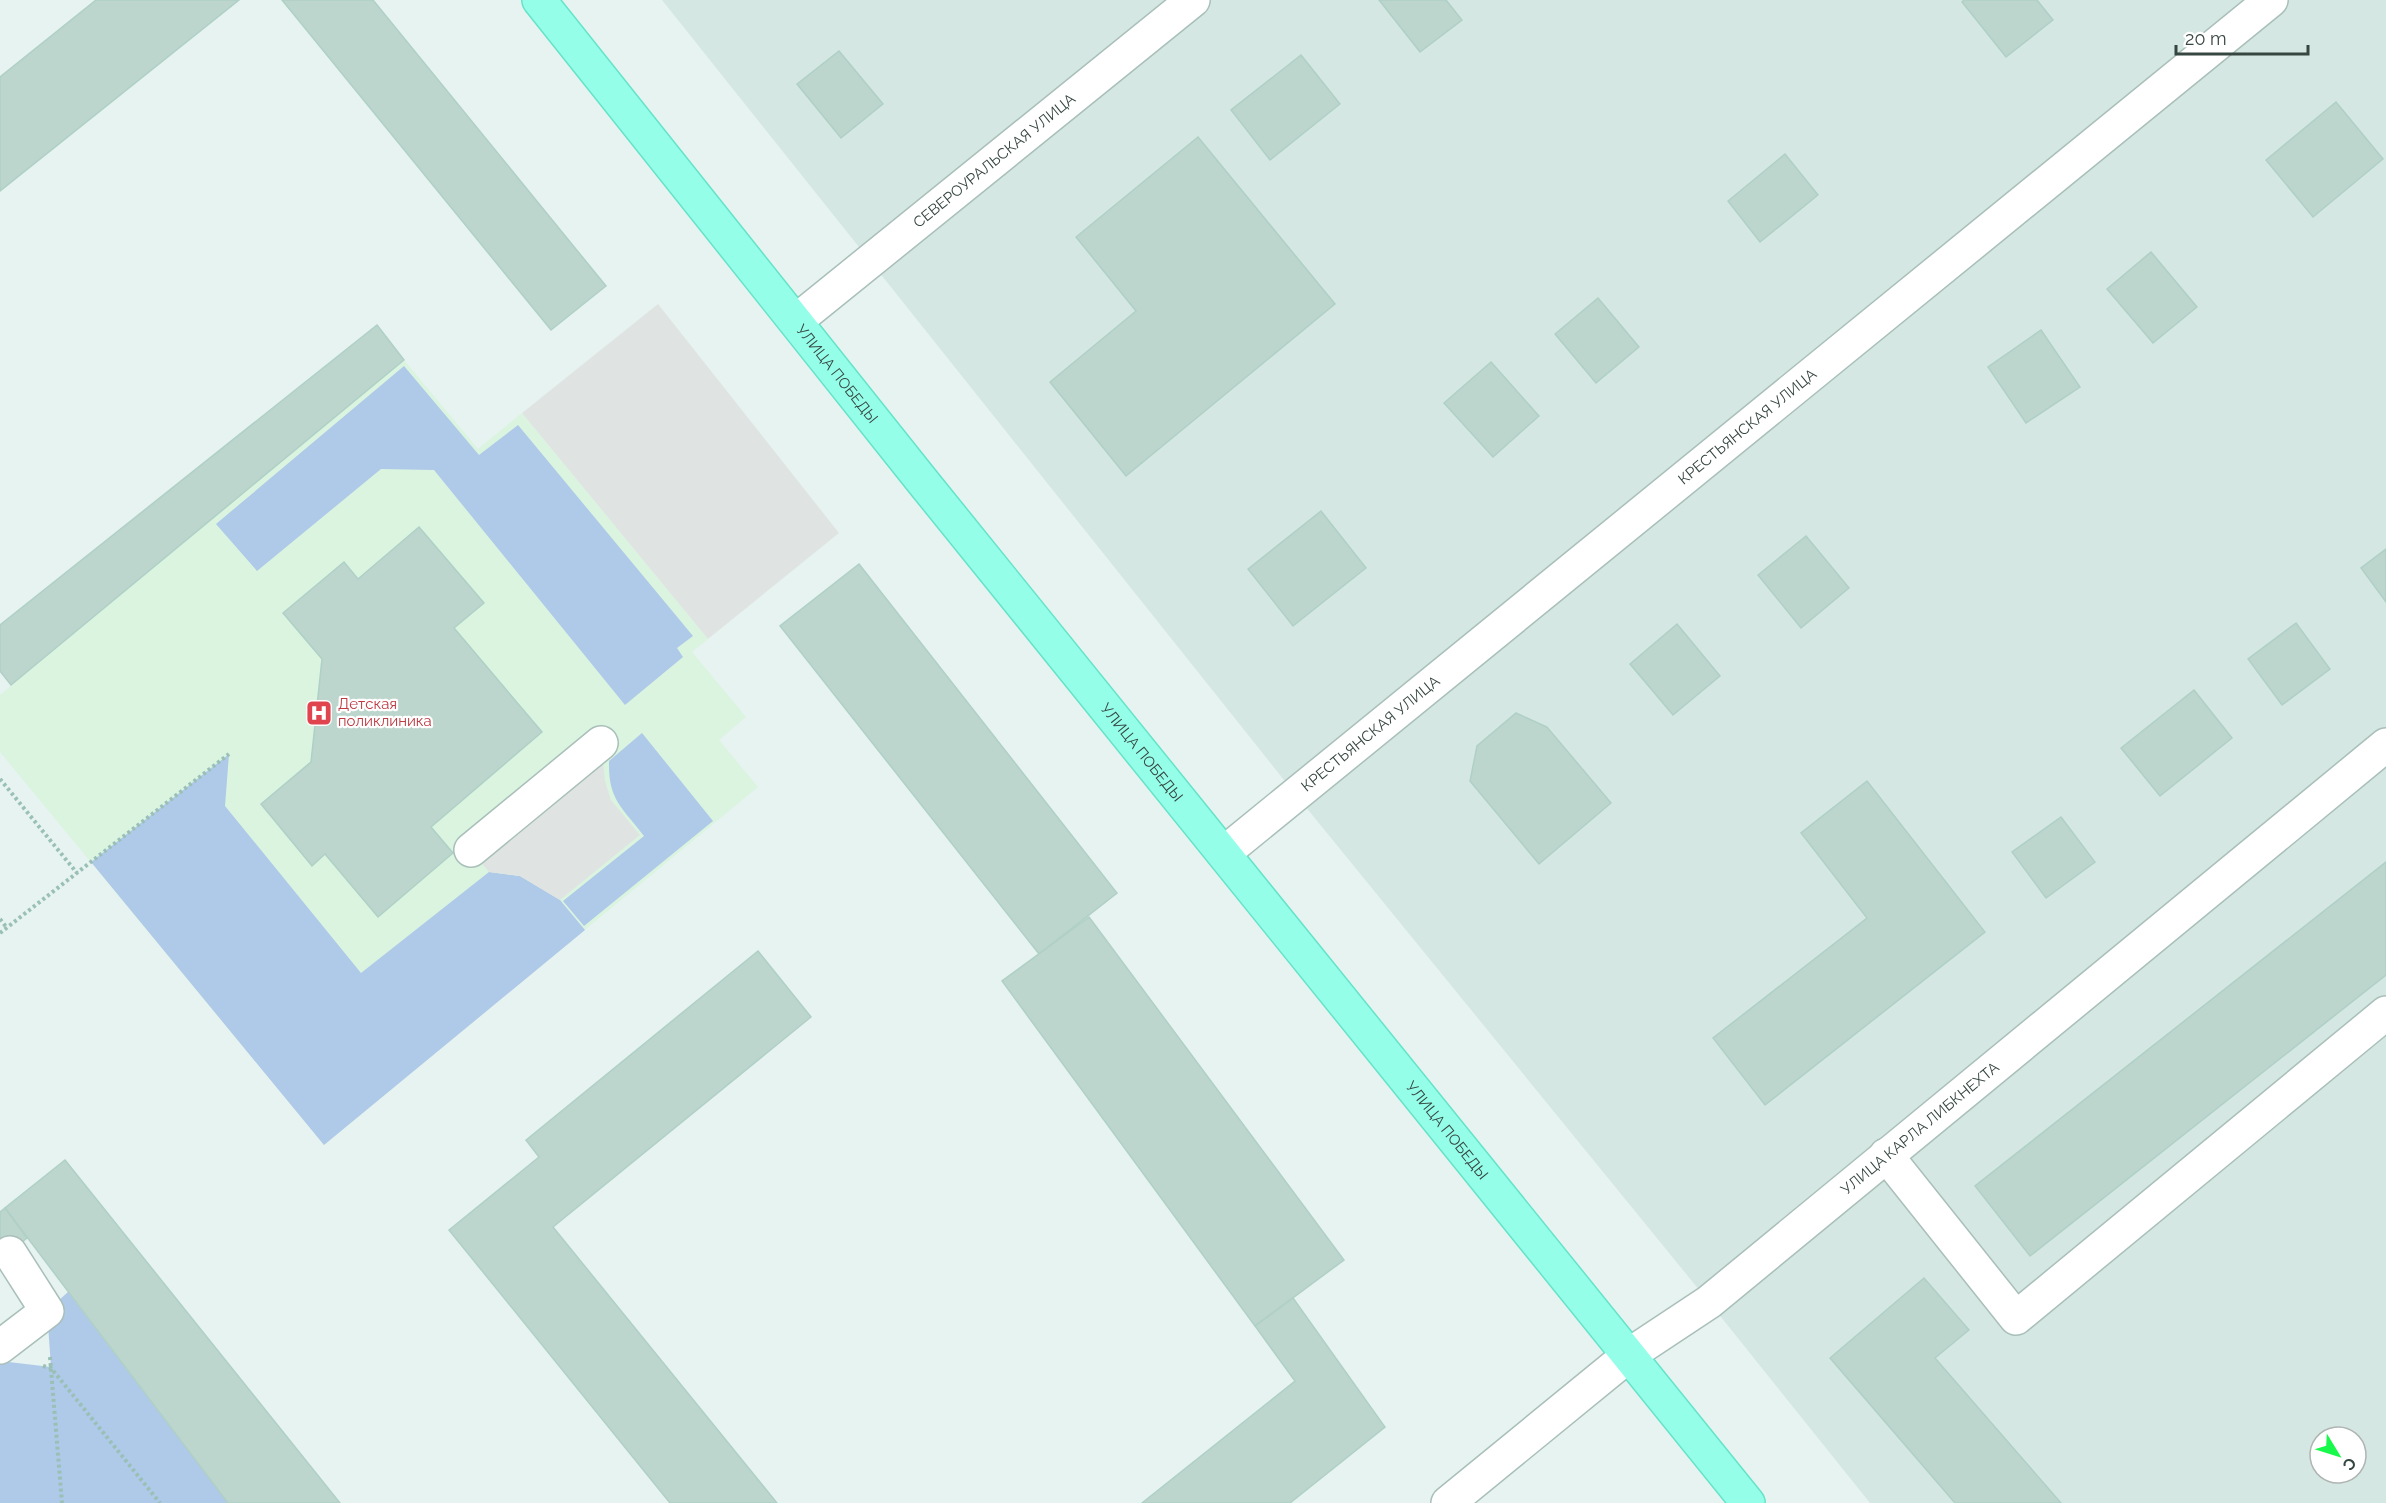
<svg xmlns="http://www.w3.org/2000/svg" width="2386" height="1503" font-family="Raleway,sans-serif">
	<style>
		.residential { fill: #d5e7e3; fill-rule: evenodd }
		.medical { fill: #daf4e0 }
		.green { fill: #afc9e8 }
		.parking { fill: #dfe4e2 }
		.building { fill: #bcd5cd; stroke: #afd0c6; stroke-width: 1.5 }
		.lines { fill: none; stroke-linecap: round; stroke-linejoin: round }
		.minor-casing { stroke: #a9bfb9; stroke-width: 36 }
		.major-casing { stroke: #65e3c8; stroke-width: 36 }
		.path { stroke: #9ac0b6; stroke-width: 4; stroke-dasharray: 3 3; stroke-linecap: butt }
		.minor { stroke: #fff; stroke-width: 33 }
		.major { stroke: #95fee9; stroke-width: 33 }
		.labels { text-anchor: middle; stroke-width: 4.5; stroke-linejoin: round; paint-order: stroke }
		.street-label { font-size: 15px; fill: #364641; stroke: #fff }
		.health-label { font-size: 15px; fill: #be3a42; stroke: #fff; text-anchor: start }
	</style>
	<rect width="100%" height="100%" fill="#e7f3f0"/>
	<path class="residential" d="M662,0H2386V1503H1870L1709,1302L1296,795ZM2320,1437H2356V1473H2320Z"/>
	<polygon class="medical" points="404,360 478,449 522,413 708,639 692,652 746,717 719,740 758,787 324,1145 0,752 0,695"/>
	<g class="green">
		<polygon points="404,366 479,455 518,425 693,636 677,648 683,657 625,705 434,470 381,469 257,571 216,524"/>
		<path d="M642,733L713,821L584,926L563,901L644,836C622,807 608,800 609,761Z"/>
		<polygon points="229,754 225,806 361,973 489,872 520,876 560,900 585,930 324,1145 91,862"/>
		<polygon points="68,1292 228,1503 0,1503 0,1361 51,1367 47,1311"/>
	</g>
	<g class="parking">
		<polygon points="658,304 839,533 708,639 522,413"/>
		<polygon points="601,743 605,781 611,800 640,835 560,900 520,876 489,872 471,850"/>
	</g>
	<g class="building">
		<polygon points="96,0 239,0 0,191 0,77"/>
		<polygon points="282,0 373,0 606,286 551,330"/>
		<polygon points="1379,0 1446,0 1462,20 1420,52"/>
		<polygon points="1964,0 2037,0 2053,20 2006,57 1962,2"/>
		<polygon points="839,51 883,104 841,138 797,84"/>
		<polygon points="1301,55 1340,104 1270,160 1231,110"/>
		<polygon points="2336,102 2383,159 2313,217 2266,160"/>
		<polygon points="1198,137 1335,304 1126,476 1050,382 1136,311 1076,237"/>
		<polygon points="1785,154 1818,195 1760,242 1728,201"/>
		<polygon points="2151,252 2197,307 2153,343 2107,289"/>
		<polygon points="1598,298 1639,347 1596,383 1555,334"/>
		<polygon points="377,325 404,360 11,685 0,671 0,625"/>
		<polygon points="2041,330 2080,387 2026,423 1988,367"/>
		<polygon points="1491,362 1539,416 1493,457 1444,403"/>
		<polygon points="1321,511 1366,568 1293,626 1248,569"/>
		<polygon points="419,527 484,603 454,628 542,732 431,827 453,853 378,917 325,854 312,866 261,804 311,762 322,659 283,613 344,562 358,579"/>
		<polygon points="1806,536 1849,588 1801,628 1758,575"/>
		<polygon points="2386,549 2386,602 2361,568"/>
		<polygon points="859,564 1117,893 1039,954 780,626"/>
		<polygon points="2296,623 2330,669 2282,705 2248,659"/>
		<polygon points="1677,624 1720,676 1673,715 1630,664"/>
		<polygon points="2194,690 2232,738 2160,796 2121,748"/>
		<polygon points="1516,713 1547,727 1611,803 1539,864 1470,781 1477,746"/>
		<polygon points="1867,781 1985,932 1765,1105 1713,1038 1867,918 1801,833"/>
		<polygon points="2061,817 2095,862 2046,898 2012,852"/>
		<polygon points="2386,862 2386,975 2030,1256 1975,1186"/>
		<polygon points="1089,917 1344,1260 1255,1326 1002,981"/>
		<polygon points="758,951 811,1017 553,1227 777,1503 670,1503 449,1230 539,1157 526,1140"/>
		<polygon points="65,1160 340,1503 228,1503 5,1208"/>
		<polygon points="5,1208 27,1238 0,1261 0,1212"/>
		<polygon points="1924,1278 1969,1330 1935,1358 2061,1503 1955,1503 1830,1358"/>
		<polygon points="1293,1298 1385,1427 1290,1503 1142,1503 1295,1381 1255,1326"/>
	</g>
	<g class="lines">
		<defs>
			<g id="minor">
				<path id="s1" d="M796,321L1193,0"/>
				<polyline points="471,850 601,743"/>
				<path id="s2" d="M1224,853L2271,0"/>
				<polyline points="1886,1155 2016,1318 2386,1013"/>
				<polyline points="0,1347 47,1311 10,1253"/>
				<path id="s3" d="M1448,1503L1629,1355L1709,1302L2386,745"/>
			</g>
			<g id="major">
				<path id="s4" d="M539,0L923,482L1748,1503"/>
			</g>
		</defs>
		<use href="#minor" class="minor-casing"/>
		<use href="#major" class="major-casing"/>
		<g class="path">
			<polyline points="0,779 77,873"/>
			<polyline points="0,919 7,928"/>
			<polyline points="0,933 229,754"/>
			<polyline points="50,1357 62,1503"/>
			<polyline points="43,1366 51,1368 160,1503"/>
		</g>
		<use href="#minor" class="minor"/>
		<use href="#major" class="major"/>
	</g>
	<defs>
		<symbol id="hospital-square" viewBox="-11 -11 22 22"><rect x="-9" y="-9" width="18" height="18" rx="4" fill="#e0444e" stroke="#fff"/><path d="M-5-5h3v3.5h4V-5h3V5h-3V1.5h-4V5h-3Z" fill="#fff"/></symbol>
	</defs>
	<g fill-rule="evenodd">
		<use href="#hospital-square" x="304" y="698" width="30" height="30"/>
	</g>
	<g class="labels">
		<g class="street-label">
			<text dy="5" stroke="none"><textPath href="#s1" startOffset="255">СЕВЕРОУРАЛЬСКАЯ УЛИЦА</textPath></text>
			<text dy="5" stroke="none"><textPath href="#s4" startOffset="478">УЛИЦА ПОБЕДЫ</textPath></text>
			<text dy="5" stroke="none"><textPath href="#s2" startOffset="675">КРЕСТЬЯНСКАЯ УЛИЦА</textPath></text>
			<text dy="5" stroke="none"><textPath href="#s2" startOffset="189">КРЕСТЬЯНСКАЯ УЛИЦА</textPath></text>
			<text dy="5" stroke="none"><textPath href="#s4" startOffset="964">УЛИЦА ПОБЕДЫ</textPath></text>
			<text dy="5" stroke="none"><textPath href="#s3" startOffset="603">УЛИЦА КАРЛА ЛИБКНЕХТА</textPath></text>
			<text dy="5" stroke="none"><textPath href="#s4" startOffset="1450">УЛИЦА ПОБЕДЫ</textPath></text>
		</g>
		<g class="health-label">
			<text x="338" y="709">Детская<tspan x="338" dy="17">поликлиника</tspan></text>
		</g>
	</g>
	<g transform="translate(2338 1455) rotate(128)"><circle r="28" fill="#ffffff" stroke="#afb5b3" stroke-width="1.5"/>
	<path d="M0-4.5L10 22L0 15L-10 22Z" fill="#18f94c"/>
	<text y="-9" font-size="16" font-weight="bold" text-anchor="middle" fill="#364641">С</text>
	</g>
	<path d="M2176 45v9h132v-9" fill="none" stroke="#364641" stroke-width="3"/>
	<text x="2185" y="45" font-size="18" fill="#364641" stroke="#ffffff" stroke-width="4.5" paint-order="stroke">20 m</text>
</svg>
